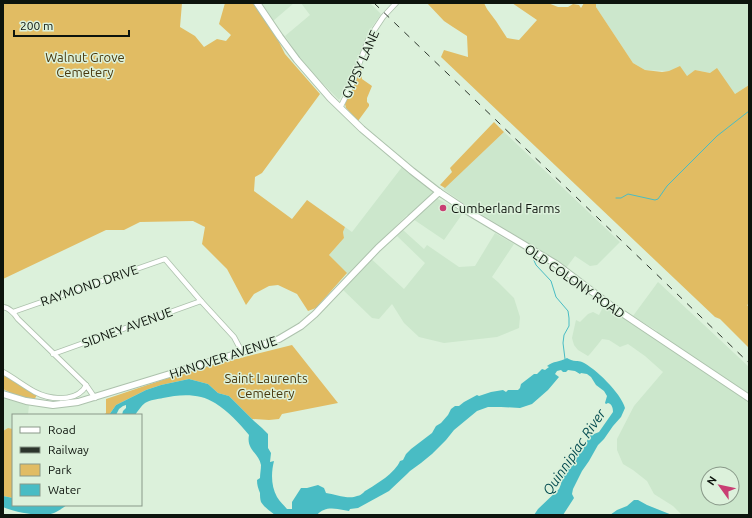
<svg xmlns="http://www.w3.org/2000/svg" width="752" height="518" font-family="Ubuntu,sans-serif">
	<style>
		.built { fill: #cce7cc; fill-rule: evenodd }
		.green { fill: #e1bc63 }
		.water { fill: #49bcc4 }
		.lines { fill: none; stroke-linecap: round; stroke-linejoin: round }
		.stream { stroke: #49bcc4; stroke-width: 1 }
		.street-casing { stroke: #adc2ad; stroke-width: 6 }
		.secondary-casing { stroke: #adc2ad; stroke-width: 8 }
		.street { stroke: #fff; stroke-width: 4.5 }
		.secondary { stroke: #fff; stroke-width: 6 }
		.rail { stroke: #2c352c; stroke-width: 1; stroke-dasharray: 7 7; stroke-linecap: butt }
		.poi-dot { fill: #c93e73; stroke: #dcf1db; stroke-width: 1.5 }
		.labels { text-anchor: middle; stroke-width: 3; stroke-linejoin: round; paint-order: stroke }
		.park-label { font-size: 13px; fill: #48370c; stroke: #dcf1db }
		.street-label { font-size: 13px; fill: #0d140d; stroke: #dcf1db }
		.poi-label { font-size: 13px; fill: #0d140d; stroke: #dcf1db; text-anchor: start }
		.water-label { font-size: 14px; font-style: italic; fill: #054c51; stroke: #dcf1db }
	</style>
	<rect width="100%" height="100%" fill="#dcf1db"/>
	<g class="built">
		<polygon points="262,3 294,3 273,21"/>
		<polygon points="301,3 370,3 381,14 369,31 352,76 339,100 304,64 285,36 310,15"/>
		<polygon points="596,3 749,3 749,55 748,56 749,57 749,85 735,94 710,73 695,70 687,76 669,71 645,70 633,63 596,7"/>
		<polygon points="504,132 620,242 597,265 590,266 575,256 566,268 548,255 466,205 443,189"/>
		<polygon points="402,167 430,189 438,199 463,213 444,240 407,215 367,255 404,289 425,263 397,236 403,230 424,249 427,245 459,267 475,266 495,233 514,244 492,277 498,282 514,298 520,317 519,328 497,337 444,343 419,337 404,323 392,304 379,319 372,318 339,286 349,276 329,255 344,238 343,232 345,227 352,232"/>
		<path d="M658,282L749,367V515H682L673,506L654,494L647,481L633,470L623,464L617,450V439L634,406L663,372L645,356L628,344L620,347L609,340L602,339L599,343L590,354L588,356L578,350L574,345L572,338L576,320L580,322L588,314L593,312L599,315L604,305L658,340L657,331L633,316ZM708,474H732V498H708Z"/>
		<polygon points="3,397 13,401 29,405 28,415 13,415 13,429 8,428 3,431"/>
	</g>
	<g class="green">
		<polygon points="3,3 182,3 180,27 195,36 204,47 217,39 226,41 231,35 219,24 225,3 253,3 277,38 285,54 320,94 262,173 255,177 254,191 292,219 307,200 345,227 343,232 344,238 329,255 347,273 316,308 308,311 297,294 278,285 269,286 254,294 246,305 227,269 202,244 205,227 193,221 140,222 124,230 106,230 3,279"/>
		<polygon points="427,3 484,3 487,9 496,21 507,38 519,40 537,20 512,3 548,3 558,7 568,7 573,4 579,5 581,8 584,3 596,3 596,7 633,63 645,70 662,72 669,71 680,66 687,76 695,70 710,73 717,68 735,94 749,85 749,304 747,305 749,307 749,348 720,319 715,317 441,57 444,50 468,57 467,36 453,27 444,21"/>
		<polygon points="361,65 362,79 372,86 367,98 367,102 369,104 369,106 358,121 346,108 345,104"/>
		<polygon points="494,122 504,132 445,188 440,185 452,172 450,168"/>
		<polygon points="292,345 338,403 282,414 279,419 269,420 252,419 229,396 218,393 208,384 189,379 161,385 146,390 116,405 109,415 104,415 106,413 106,399 189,371"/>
		<polygon points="3,372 37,395 34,400 15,395 3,389"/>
		<polygon points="8,428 13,429 13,498 3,496 3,431"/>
	</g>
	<g class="water">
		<path d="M567,358C569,359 573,361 576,361C578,361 580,361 582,362C595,368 621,393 625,408L621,417L613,426L604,439L598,445L589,461L582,471L573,489L572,494L574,498L563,515H534L538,509L559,489L561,484L563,472L577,453L575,448V447L581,446L587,441L589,436L599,432L613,412C613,408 612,404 608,403L606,404L605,403L607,396L604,391L596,385L591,377L587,374L581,373L580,374L575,371L568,370L566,372H563L561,370L557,371L555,374L559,377L548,390L532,404L520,408L501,407H488L477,411L454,430L446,440L432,454L421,463L410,471L407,474L389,491L358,508L350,509L349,511C338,509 325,505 317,515H275C271,512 264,507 261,502C260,499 260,496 260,493C258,488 257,485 257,480L260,478C260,474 261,469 261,465C259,453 246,450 249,435C239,423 228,411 215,403C200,393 180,394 163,398C158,399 150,400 145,403C141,406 138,411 135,415H122L123,411L126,408V405L123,406L119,409L116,415H109L116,405L146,390L161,385L189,379L208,384L218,393L229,396L254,421L262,428L268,434V448L271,453L270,462L274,461C271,473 271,486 277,497C280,502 284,505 287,509H292V502L301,488H307L318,485L324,488L326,493C335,494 349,500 357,496C360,496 363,493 365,491C377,484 395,473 400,461L403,460L406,454L411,449L432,433L436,426L441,423L448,415L451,409L455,406H459L464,402L477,395L479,396L491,392L503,390L506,392L508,390H518L520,388L521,384L534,374H537L542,369L545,370L549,367L547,366C553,361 560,362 567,358Z"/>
		<path d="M3,496L13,498V505H67C63,508 58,511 54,513C43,518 14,512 3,507Z"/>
		<polygon points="634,500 638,500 647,505 672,515 610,515 617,510 627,506"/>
	</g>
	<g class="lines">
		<g class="stream">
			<polyline points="616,198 621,198 628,194 655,200 658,199 667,186 717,136 749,111"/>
			<polyline points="532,256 536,265 551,281 556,297 568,311 569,318 569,326 564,335 563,343 565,359"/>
		</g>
		<defs>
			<g id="street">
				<polyline points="340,108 351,86 368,40 373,32 383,17 396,3"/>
				<path d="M3,307C10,308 14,313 18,319L86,385L95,398"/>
				<polyline points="13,312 165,259 201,301 234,337 242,352"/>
				<polyline points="53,354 201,301"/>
				<path d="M3,372C14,378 24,386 35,392C48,399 72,402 83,390C84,389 85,387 86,385"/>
			</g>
			<g id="secondary">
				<polyline points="257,3 280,37 297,60 330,98 362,129 412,171 439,192 469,212 531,249 556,264 610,305 749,398"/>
				<polyline points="3,394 26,401 53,405 78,402 242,352 279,339 301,326 315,314 378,248 439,192"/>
			</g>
		</defs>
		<use href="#street" class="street-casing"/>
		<use href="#secondary" class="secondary-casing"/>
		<use href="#street" class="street"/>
		<use href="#secondary" class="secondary"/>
		<polyline class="rail" points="374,3 749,363"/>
	</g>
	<circle class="poi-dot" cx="443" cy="208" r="4"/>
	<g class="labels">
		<g class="park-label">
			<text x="85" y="62">Walnut Grove<tspan x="85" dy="15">Cemetery</tspan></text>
			<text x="266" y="383">Saint Laurents<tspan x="266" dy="15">Cemetery</tspan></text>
		</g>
		<g class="street-label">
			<text transform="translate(360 64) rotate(-66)" y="5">GYPSY LANE</text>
			<text transform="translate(575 281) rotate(35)" y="5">OLD COLONY ROAD</text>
			<text transform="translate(89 285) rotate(-19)" y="5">RAYMOND DRIVE</text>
			<text transform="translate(127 327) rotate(-20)" y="5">SIDNEY AVENUE</text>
			<text transform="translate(223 357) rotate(-18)" y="5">HANOVER AVENUE</text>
		</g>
		<g class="poi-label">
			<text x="451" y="213">Cumberland Farms</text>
		</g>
		<g class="water-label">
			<text transform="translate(574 452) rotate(-56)" y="5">Quinnipiac River</text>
		</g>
	</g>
	<rect width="752" height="518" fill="none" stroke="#0d140d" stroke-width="8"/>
	<rect x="12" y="414" width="130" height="92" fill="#dcf1db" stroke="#899989"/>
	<rect x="20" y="427" width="20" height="6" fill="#ffffff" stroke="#899989"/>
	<text x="48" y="434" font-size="12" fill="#0d140d">Road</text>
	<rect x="20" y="447" width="20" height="6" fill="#2c352c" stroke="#899989"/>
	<text x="48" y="454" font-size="12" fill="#0d140d">Railway</text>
	<rect x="20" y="464" width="20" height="12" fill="#e1bc63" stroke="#899989"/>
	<text x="48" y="474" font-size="12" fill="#0d140d">Park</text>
	<rect x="20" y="484" width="20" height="12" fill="#49bcc4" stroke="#899989"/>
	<text x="48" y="494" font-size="12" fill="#0d140d">Water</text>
	<g transform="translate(720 486) rotate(303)"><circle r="19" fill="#dcf1db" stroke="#899989"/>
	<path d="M0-3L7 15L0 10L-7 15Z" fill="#c93e73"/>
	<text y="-6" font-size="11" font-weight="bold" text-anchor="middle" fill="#0d140d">N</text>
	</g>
	<path d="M14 30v6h115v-6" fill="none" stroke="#0d140d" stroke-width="2"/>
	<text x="20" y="30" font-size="12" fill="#0d140d" stroke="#dcf1db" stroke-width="3" paint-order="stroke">200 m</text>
</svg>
